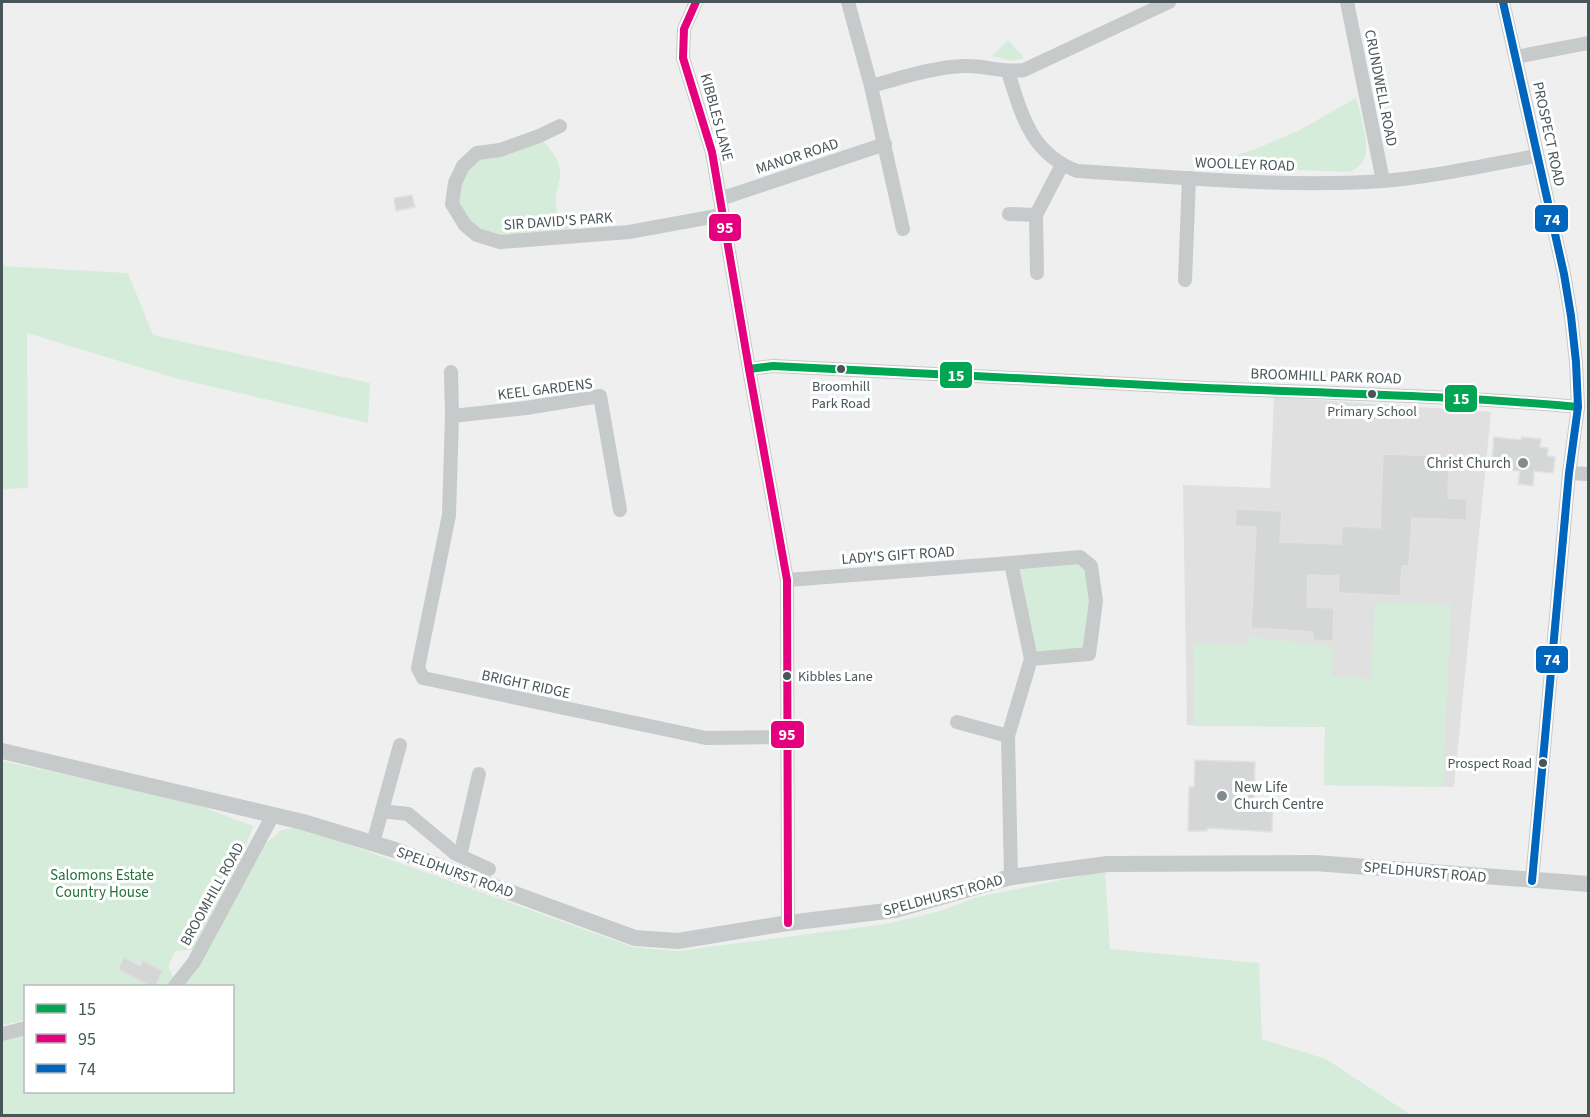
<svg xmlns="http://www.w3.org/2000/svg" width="1590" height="1117" font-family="'Source Sans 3',sans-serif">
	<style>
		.education { fill: #e1e0e1 }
		.green { fill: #d6ecda }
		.building { fill: #d5d7d7; stroke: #e0e1e2; stroke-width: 1.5 }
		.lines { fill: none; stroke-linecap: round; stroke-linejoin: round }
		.minor { stroke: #c7caca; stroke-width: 14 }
		.tertiary { stroke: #c7caca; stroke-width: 16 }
		.bus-1-casing { stroke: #fff; stroke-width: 12 }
		.bus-2-casing { stroke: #fff; stroke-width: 12 }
		.bus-3-casing { stroke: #fff; stroke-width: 12 }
		.bus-1 { stroke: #00a651; stroke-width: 8 }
		.bus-2 { stroke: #e5007d; stroke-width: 8 }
		.bus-3 { stroke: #0065bd; stroke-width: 8 }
		.bus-dot { fill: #485559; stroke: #fff; stroke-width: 2 }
		.poi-dot { fill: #828b8e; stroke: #fff; stroke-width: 2 }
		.labels { text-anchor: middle; stroke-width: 6; stroke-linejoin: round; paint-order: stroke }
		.bus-label { font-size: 14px; fill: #485559; stroke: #fff }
		.street-label { font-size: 15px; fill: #485559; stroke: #fff }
		.poi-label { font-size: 15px; fill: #485559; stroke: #fff; text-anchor: end }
		.park-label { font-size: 15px; fill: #217238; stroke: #fff }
		.line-badge { stroke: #fff; stroke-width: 2 }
		.badge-label { font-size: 16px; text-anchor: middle; font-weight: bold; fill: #fff }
	</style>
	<rect width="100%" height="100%" fill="#efefef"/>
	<polygon class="education" points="1274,397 1491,412 1454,787 1324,785 1325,727 1187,725 1183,485 1270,488"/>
	<g class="green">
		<polygon points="1008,40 1024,58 1013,61 992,56"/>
		<path d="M1356,98C1360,113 1371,146 1364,159C1361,165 1355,169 1350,172L1217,167V161L1256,149L1300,130Z"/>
		<path d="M539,136C551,150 564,163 559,182C557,191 554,202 557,211C560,222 571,229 578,237L477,235L452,204L455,183L477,153Z"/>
		<polygon points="2,266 128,273 153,335 370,383 368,423 175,378 27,333 28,488 2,489"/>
		<polygon points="1080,557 1091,566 1089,654 1031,659 1011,563"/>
		<polygon points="1375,602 1451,605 1443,787 1324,785 1325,727 1194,726 1193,643 1249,645 1250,637 1333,646 1332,676 1371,679"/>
		<path d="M2,761L184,800L253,826C238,866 222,918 193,950L175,951L168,967L174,978L169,986H26L25,1020L2,1025Z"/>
		<polygon points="300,827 633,947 677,951 886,924 937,912 978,897 1105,871 1110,949 1259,963 1262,1039 1326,1059 1411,1115 2,1116 2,1032 25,1027 26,1092 232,1092 232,986 180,986 198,963 267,842 282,830"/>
	</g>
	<g class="building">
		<polygon points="412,195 415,207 396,211 394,198"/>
		<polygon points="1494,437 1521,440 1522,437 1541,439 1540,447 1548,448 1547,456 1555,457 1553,473 1534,471 1533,486 1518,484 1520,471 1491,469"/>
		<polygon points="1383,454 1449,456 1448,498 1467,499 1467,520 1412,518 1409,566 1402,566 1400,596 1338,593 1339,576 1308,575 1307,607 1334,608 1333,641 1313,640 1313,632 1251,628 1256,527 1235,526 1236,509 1282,511 1280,542 1341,544 1342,526 1380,528"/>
		<polygon points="1195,760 1255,762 1254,805 1273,805 1272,832 1207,828 1207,831 1188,831 1189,787 1194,787"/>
		<polygon points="124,957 140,966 143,960 163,971 155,987 151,987 118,969"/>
	</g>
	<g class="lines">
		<g class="minor">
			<polyline points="696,2 684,29 683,58 712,152 749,369 787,580 788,923"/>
			<polyline points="848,2 871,86 903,229"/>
			<polyline points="1347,2 1383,181"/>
			<polyline points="1503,2 1564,274 1571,316 1576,362 1578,407 1569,473 1532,881"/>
			<polyline points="1516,57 1588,43"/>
			<path d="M1008,72C1022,115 1030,153 1077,171C1178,177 1281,188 1383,181C1434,177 1486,165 1536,156"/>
			<path d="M871,86C901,78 933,67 964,66C985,65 1002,73 1024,70L1169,2"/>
			<polyline points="560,126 539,136 500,150 477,153 463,166 455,183 452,204 465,225 477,235 500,242 629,232 722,215"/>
			<polyline points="720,199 885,144"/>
			<polyline points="1009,214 1036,215"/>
			<polyline points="1037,273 1036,215 1062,165"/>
			<polyline points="1185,280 1189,178"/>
			<path d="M749,369L773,366C910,372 1048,380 1185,387C1316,393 1447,395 1578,407"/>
			<polyline points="451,372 452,416"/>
			<polyline points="1569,473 1588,474"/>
			<polyline points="620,510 600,396 526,408 452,416 449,515 418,668 423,678 706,738 788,737"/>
			<polyline points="1011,563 1080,557 1091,566 1096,601 1089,654 1031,659"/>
			<polyline points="787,580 1011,563 1031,659 1008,736 1011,877"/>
			<polyline points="957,722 1008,736"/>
			<polyline points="382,811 408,814 456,854 489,869"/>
			<polyline points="373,843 400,745"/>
			<polyline points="460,856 479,774"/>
			<polyline points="175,986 194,962 273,815"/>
			<polyline points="2,1034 26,1028"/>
		</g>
		<polyline class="tertiary" points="2,751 303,822 395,850 635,938 678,941 788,923 895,910 1011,877 1107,864 1315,863 1588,884"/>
		<defs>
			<path id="bus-1" d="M749,369L773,366C910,372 1048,380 1185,387C1316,393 1447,395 1578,407"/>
			<polyline id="bus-2" points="696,2 684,29 683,58 712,152 749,369 787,580 788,923"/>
			<polyline id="bus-3" points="1503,2 1564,274 1571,316 1576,362 1578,407 1569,473 1532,881"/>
		</defs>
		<use href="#bus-1" class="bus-1-casing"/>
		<use href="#bus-2" class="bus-2-casing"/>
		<use href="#bus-3" class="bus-3-casing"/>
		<use href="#bus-1" class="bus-1"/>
		<use href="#bus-2" class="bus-2"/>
		<use href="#bus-3" class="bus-3"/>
	</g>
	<g class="bus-dot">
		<circle cx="841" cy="369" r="5"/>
		<circle cx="1372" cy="394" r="5"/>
		<circle cx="787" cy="676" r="5"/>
		<circle cx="1543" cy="763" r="5"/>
	</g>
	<g class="poi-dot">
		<circle cx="1523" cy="463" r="6"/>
		<circle cx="1222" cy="796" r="6"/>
	</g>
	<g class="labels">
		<g class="bus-label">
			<text x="841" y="391">Broomhill<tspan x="841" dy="17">Park Road</tspan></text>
			<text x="1372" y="416">Primary School</text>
			<text x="798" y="681" text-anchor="start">Kibbles Lane</text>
			<text x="1532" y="768" text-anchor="end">Prospect Road</text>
		</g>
		<g class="street-label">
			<text transform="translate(1381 88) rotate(79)" y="5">CRUNDWELL ROAD</text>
			<text transform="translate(717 117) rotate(75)" y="5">KIBBLES LANE</text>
			<text transform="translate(1549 134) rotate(78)" y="5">PROSPECT ROAD</text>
			<text transform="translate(797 156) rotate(-18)" y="5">MANOR ROAD</text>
			<text transform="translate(1245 164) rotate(2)" y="5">WOOLLEY ROAD</text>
			<text transform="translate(558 221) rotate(-4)" y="5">SIR DAVID'S PARK</text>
			<text transform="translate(1326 376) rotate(2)" y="5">BROOMHILL PARK ROAD</text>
			<text transform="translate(545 389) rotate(-7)" y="5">KEEL GARDENS</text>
			<text transform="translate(898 555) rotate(-4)" y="5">LADY'S GIFT ROAD</text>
			<text transform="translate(526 684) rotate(12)" y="5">BRIGHT RIDGE</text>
			<text transform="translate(455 872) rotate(20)" y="5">SPELDHURST ROAD</text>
			<text transform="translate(1425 872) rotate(5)" y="5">SPELDHURST ROAD</text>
			<text transform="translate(212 894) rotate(-61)" y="5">BROOMHILL ROAD</text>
			<text transform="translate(943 895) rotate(-15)" y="5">SPELDHURST ROAD</text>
		</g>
		<g class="poi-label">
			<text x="1511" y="468">Christ Church</text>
			<text x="1234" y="792" text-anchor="start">New Life<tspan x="1234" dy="17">Church Centre</tspan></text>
		</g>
		<g class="park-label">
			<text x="102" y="880">Salomons Estate<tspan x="102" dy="17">Country House</tspan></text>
		</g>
	</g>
	<g class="line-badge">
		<rect x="1534" y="204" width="35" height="29" rx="6" fill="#0065bd"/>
		<rect x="708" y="213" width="34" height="29" rx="6" fill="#e5007d"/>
		<rect x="939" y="361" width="34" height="28" rx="6" fill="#00a651"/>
		<rect x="1444" y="384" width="34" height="29" rx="6" fill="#00a651"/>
		<rect x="1535" y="645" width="34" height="29" rx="6" fill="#0065bd"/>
		<rect x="770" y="720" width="35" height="29" rx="6" fill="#e5007d"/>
	</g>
	<g class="badge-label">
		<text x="1552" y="225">74</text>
		<text x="725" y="233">95</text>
		<text x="956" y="381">15</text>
		<text x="1461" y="404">15</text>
		<text x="1552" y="665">74</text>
		<text x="787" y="740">95</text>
	</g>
	<rect width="1590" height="1117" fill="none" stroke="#485559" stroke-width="6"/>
	<rect x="24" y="985" width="210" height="108" fill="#ffffff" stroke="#b6bbbd" stroke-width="1.5"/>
	<rect x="36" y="1004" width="30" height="9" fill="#00a651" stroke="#b6bbbd" stroke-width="1.5"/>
	<text x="78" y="1015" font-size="18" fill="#485559">15</text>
	<rect x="36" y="1034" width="30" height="9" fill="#e5007d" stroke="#b6bbbd" stroke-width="1.5"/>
	<text x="78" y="1045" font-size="18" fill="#485559">95</text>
	<rect x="36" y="1064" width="30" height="9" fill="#0065bd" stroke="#b6bbbd" stroke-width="1.5"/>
	<text x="78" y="1075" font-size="18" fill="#485559">74</text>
</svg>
